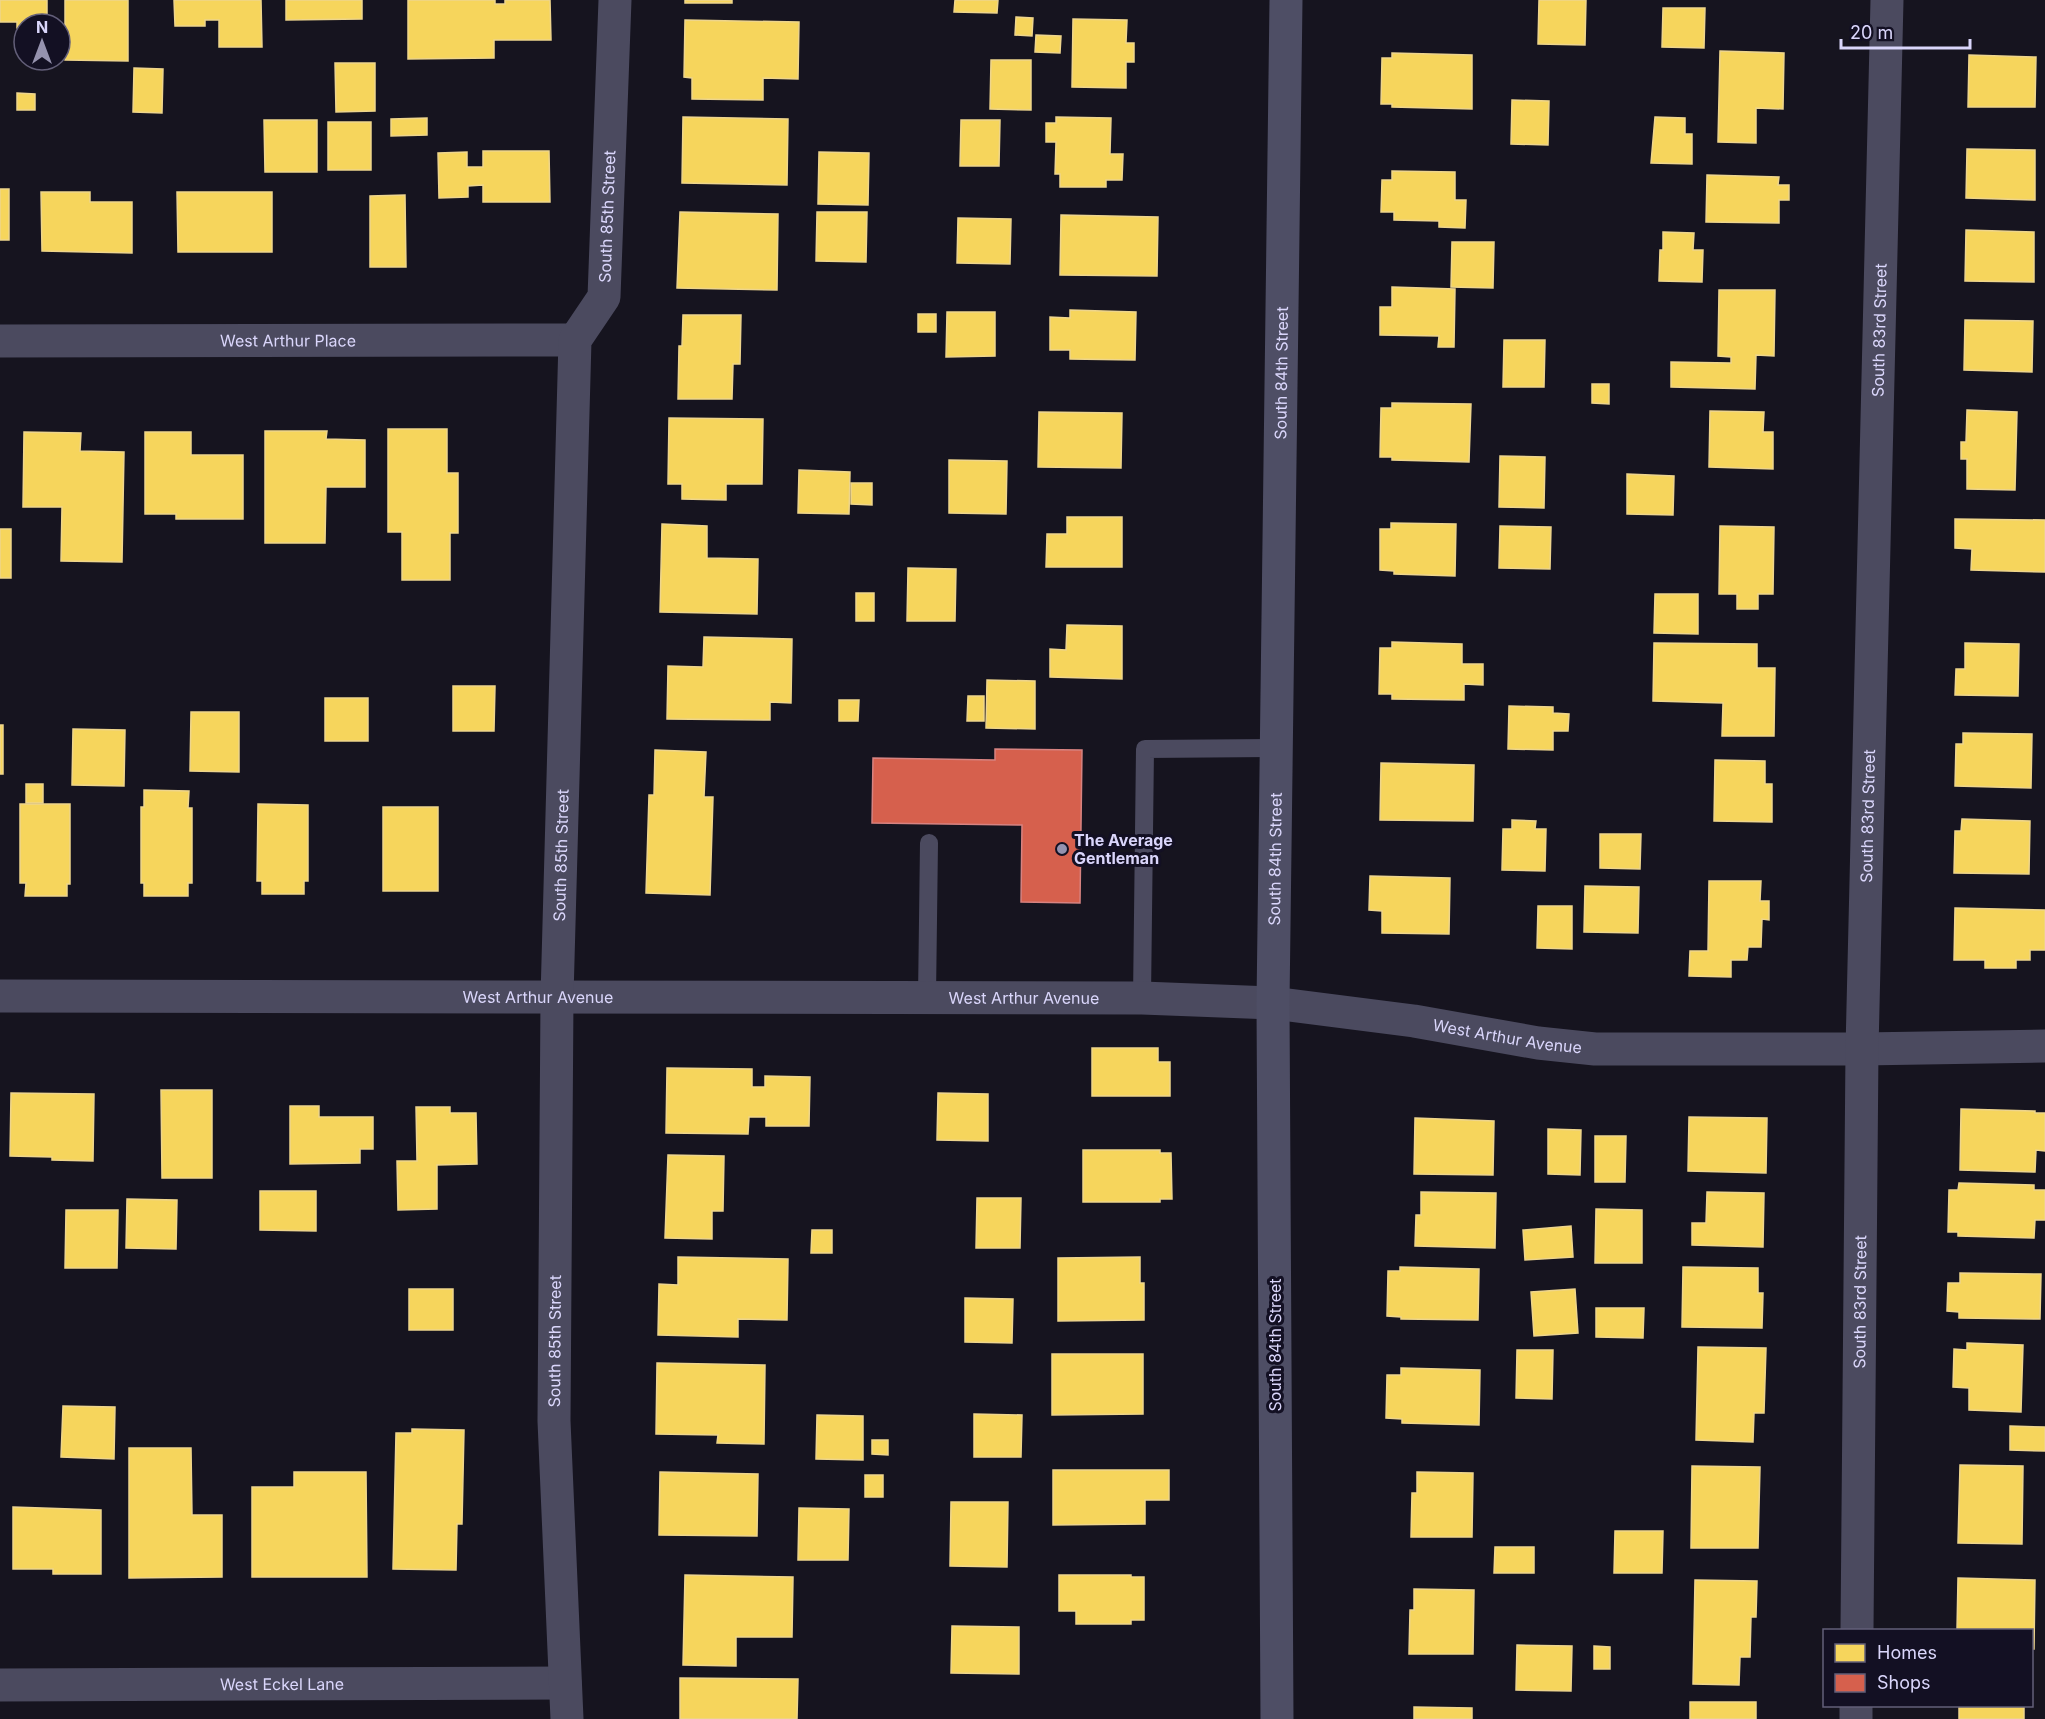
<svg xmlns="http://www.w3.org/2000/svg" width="2045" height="1719" font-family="Inter,sans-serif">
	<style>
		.homes { fill: #f6d55c; stroke: #eed58c; stroke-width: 1.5 }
		.shops { fill: #d6604d; stroke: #d78381; stroke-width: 1.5 }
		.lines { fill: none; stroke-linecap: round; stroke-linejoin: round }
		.lane { stroke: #4b4a5f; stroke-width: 18 }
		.street { stroke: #4b4a5f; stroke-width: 33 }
		.secondary { stroke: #4e4e65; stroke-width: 33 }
		.poi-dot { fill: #9592ae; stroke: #131023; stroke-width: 2 }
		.labels { text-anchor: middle; stroke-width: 6; stroke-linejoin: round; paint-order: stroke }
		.street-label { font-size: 16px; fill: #dad6fb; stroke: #131023 }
		.poi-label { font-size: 16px; font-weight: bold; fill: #dad6fb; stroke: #131023; text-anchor: start }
	</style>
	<rect width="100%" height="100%" fill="#16141f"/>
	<g class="homes">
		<polygon points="0,0 47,0 47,24 24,24 24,27 17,28 17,22 0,22"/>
		<polygon points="65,0 128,0 128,61 65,60"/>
		<polygon points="174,0 261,0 262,47 219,47 219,20 205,20 205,26 175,26"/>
		<polygon points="286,0 362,0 362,19 286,20"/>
		<polygon points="408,0 495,0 495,4 505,4 505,0 550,0 551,40 494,40 494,58 408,59"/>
		<rect x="685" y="0" width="47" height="3"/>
		<polygon points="955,0 998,0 997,13 954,12"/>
		<polygon points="1539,0 1586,0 1585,45 1538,44"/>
		<polygon points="1663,8 1705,8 1704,48 1662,47"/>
		<polygon points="1016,17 1033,18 1032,36 1015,35"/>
		<polygon points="1073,19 1127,20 1126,43 1134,43 1134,62 1126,62 1126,88 1072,87"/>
		<polygon points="685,20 799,22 798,79 763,78 763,100 692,99 692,78 684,77"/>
		<polygon points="1036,35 1061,36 1060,53 1035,52"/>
		<polygon points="1720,51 1784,53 1783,109 1756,108 1756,143 1718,142"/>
		<polygon points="1392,53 1472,55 1472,109 1392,107 1392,104 1381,104 1382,58 1392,58"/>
		<polygon points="1969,55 2036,57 2035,107 1968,107"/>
		<polygon points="991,60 1031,60 1031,110 990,109"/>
		<polygon points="335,63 375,63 375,111 336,112"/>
		<polygon points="134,68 163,69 162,113 133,112"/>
		<polygon points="17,93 35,94 35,110 17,110"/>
		<polygon points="1512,100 1549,101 1548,145 1511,144"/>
		<polygon points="683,117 788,119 787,185 682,183"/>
		<polygon points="1056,117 1111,118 1110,154 1123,154 1122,180 1106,180 1106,187 1060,187 1060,174 1055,174 1056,142 1046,142 1046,123 1056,123"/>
		<polygon points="1655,117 1685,118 1685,134 1692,134 1692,164 1651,163"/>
		<polygon points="427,118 427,135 391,136 391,119"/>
		<polygon points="264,120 317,120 317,172 265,172"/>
		<polygon points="961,120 1000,120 999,166 960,166"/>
		<rect x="328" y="122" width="43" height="48"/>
		<polygon points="1967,149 2035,150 2035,200 1966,198"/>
		<polygon points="483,151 549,151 550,202 483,202 483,185 468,186 468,197 439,198 438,153 467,152 467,167 483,167"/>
		<polygon points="819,152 869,153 868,205 818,204"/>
		<polygon points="1392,171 1455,172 1455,200 1466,200 1465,228 1439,227 1439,221 1394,220 1394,212 1381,212 1382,180 1392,180"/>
		<polygon points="1707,175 1779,177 1778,185 1789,185 1789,200 1779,200 1779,223 1706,222"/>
		<rect x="0" y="189" width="9" height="51"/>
		<polygon points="41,192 90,192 90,202 132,202 132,253 42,251"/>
		<polygon points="177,192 272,192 272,252 178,252"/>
		<polygon points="405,195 406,267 370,267 370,196"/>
		<polygon points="680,212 778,214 777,290 677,288"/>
		<polygon points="817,212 867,212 866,262 816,261"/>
		<polygon points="1061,215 1158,217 1157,276 1060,275"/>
		<polygon points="958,218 1011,219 1010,264 957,263"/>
		<polygon points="1966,230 2034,232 2034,282 1965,281"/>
		<polygon points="1663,232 1694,233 1693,250 1703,250 1702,282 1659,281 1660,250 1663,250"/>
		<polygon points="1452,242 1494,242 1493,288 1451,287"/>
		<polygon points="1392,287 1455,289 1454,347 1438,347 1439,336 1380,335 1380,307 1392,307"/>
		<polygon points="1719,290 1775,290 1774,356 1756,355 1755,389 1671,387 1671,362 1731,363 1731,357 1718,356"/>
		<polygon points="1070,310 1136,312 1135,360 1070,359 1070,350 1050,350 1050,317 1070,318"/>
		<polygon points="947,312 995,312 995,356 946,357"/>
		<rect x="918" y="314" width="18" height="18"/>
		<polygon points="683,315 741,315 740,364 733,364 732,399 678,399 679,346 682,346"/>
		<polygon points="1965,320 2033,321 2032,372 1964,370"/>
		<polygon points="1504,340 1545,340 1544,387 1503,387"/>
		<polygon points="1592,384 1609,384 1609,404 1592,403"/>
		<polygon points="1392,403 1471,404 1469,462 1392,460 1392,457 1380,457 1381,408 1392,408"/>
		<polygon points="1967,410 2017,412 2015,490 1967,489 1967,459 1961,459 1961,442 1966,442"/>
		<polygon points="1710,411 1764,412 1763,432 1773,432 1773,469 1709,467"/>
		<polygon points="1039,412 1122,413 1121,468 1038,467"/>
		<polygon points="669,418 763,419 762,484 726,484 726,500 682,499 682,484 668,484"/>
		<polygon points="388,429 447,429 447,473 458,473 458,533 450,533 450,580 402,580 402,532 388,532"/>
		<polygon points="265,431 327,431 326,439 365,440 365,487 326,487 325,543 265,543"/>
		<polygon points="24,432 81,433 80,451 124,452 122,562 61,561 62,507 23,507"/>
		<polygon points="145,432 191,432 191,455 243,455 243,519 176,519 176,514 145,514"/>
		<polygon points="1500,456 1545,457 1544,508 1499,507"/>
		<polygon points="949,460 1007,461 1006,514 949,513"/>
		<polygon points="799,470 850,472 849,514 798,513"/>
		<polygon points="1627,474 1674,476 1673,515 1627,514"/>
		<polygon points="851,483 872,483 872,505 851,504"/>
		<polygon points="1067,517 1122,517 1122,567 1046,567 1047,534 1067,534"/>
		<polygon points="1955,519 2045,520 2045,572 1971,570 1972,549 1955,548"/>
		<polygon points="1391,523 1456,524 1455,576 1394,574 1394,571 1380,570 1380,529 1391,529"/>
		<polygon points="662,524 707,526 707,558 758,559 757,614 660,612"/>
		<polygon points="1500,526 1551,527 1550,569 1499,568"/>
		<polygon points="1720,526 1774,527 1773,594 1758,594 1758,609 1737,609 1737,594 1719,594"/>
		<rect x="0" y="529" width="11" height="49"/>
		<polygon points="908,568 956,569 955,621 907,621"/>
		<rect x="856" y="593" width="18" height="28"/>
		<polygon points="1655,594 1698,594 1698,634 1654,633"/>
		<polygon points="1067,625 1122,626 1122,679 1050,677 1050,649 1066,650"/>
		<polygon points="704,637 792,639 791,703 770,702 770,720 667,719 668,666 703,667"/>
		<polygon points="1392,642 1462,644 1462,664 1483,664 1483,685 1464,684 1464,700 1392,699 1392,694 1379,694 1380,648 1392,648"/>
		<polygon points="1654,643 1757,644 1757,668 1775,668 1774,736 1722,736 1723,703 1653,701"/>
		<polygon points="1965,643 2019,644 2018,696 1955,695 1956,669 1965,669"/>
		<polygon points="987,680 1035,681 1035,729 986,728"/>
		<polygon points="453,686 495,686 494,731 453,731"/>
		<polygon points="968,696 984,696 984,721 967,721"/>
		<rect x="325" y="698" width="43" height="43"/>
		<polygon points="839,700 859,700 858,721 839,721"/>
		<polygon points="1509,706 1553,707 1553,713 1569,714 1568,731 1553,731 1553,750 1508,749"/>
		<polygon points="191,712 239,712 239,772 190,771"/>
		<rect x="0" y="725" width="3" height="49"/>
		<polygon points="73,729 125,730 124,786 72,785"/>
		<polygon points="1963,733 2032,734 2031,788 1955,786 1956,744 1963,744"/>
		<polygon points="655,750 706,752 704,797 713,797 710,895 646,893 649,795 654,795"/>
		<polygon points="1715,760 1765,761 1765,784 1772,784 1772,822 1714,821"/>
		<polygon points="1381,763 1474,765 1473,821 1380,820"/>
		<rect x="26" y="784" width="17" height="19"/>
		<polygon points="144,790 189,791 188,808 192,808 192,883 188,883 188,896 144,896 144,883 141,883 141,807 144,807"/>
		<polygon points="20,804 70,804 70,884 67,884 67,896 25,896 26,883 20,883"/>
		<polygon points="258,804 308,805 308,881 304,881 304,894 262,894 262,881 257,881"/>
		<rect x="383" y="807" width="55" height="84"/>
		<polygon points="1962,819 2030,821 2029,874 1954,873 1955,831 1961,831"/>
		<polygon points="1512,820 1536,821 1535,829 1546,829 1545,871 1502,870 1503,829 1512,829"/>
		<polygon points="1600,834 1641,834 1640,869 1600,868"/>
		<polygon points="1370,876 1450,878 1449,934 1382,933 1382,911 1369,910"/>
		<polygon points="1709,881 1761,881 1760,901 1769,901 1769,920 1762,919 1761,947 1748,947 1747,960 1731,960 1731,977 1689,976 1690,951 1708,951"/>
		<polygon points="1585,886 1639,887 1638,933 1584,932"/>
		<polygon points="1538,906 1572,906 1572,949 1537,948"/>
		<polygon points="1955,908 2045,910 2045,950 2030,950 2030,960 2016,960 2016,968 1985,968 1985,960 1954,960"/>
		<polygon points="1092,1048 1158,1048 1158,1062 1170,1062 1170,1096 1092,1096"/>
		<polygon points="667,1068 752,1069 752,1087 765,1087 765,1076 810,1077 809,1126 766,1126 766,1117 749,1117 748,1134 666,1133"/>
		<polygon points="161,1090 212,1090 212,1178 162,1178"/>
		<polygon points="11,1093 94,1094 93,1161 52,1160 52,1157 10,1156"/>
		<polygon points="938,1093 988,1094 988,1141 937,1140"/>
		<polygon points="290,1106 319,1106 319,1117 373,1117 373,1149 360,1149 360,1163 290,1164"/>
		<polygon points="416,1107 450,1107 450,1113 476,1113 477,1164 437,1165 437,1209 398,1210 397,1161 417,1161"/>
		<polygon points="1961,1109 2035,1111 2035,1113 2045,1113 2045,1151 2036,1150 2035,1172 1960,1170"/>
		<polygon points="1689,1117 1767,1118 1766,1173 1688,1171"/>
		<polygon points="1415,1118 1494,1121 1493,1175 1414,1174"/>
		<polygon points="1548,1129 1581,1130 1580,1175 1548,1174"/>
		<polygon points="1595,1136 1626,1136 1625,1182 1595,1182"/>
		<polygon points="1083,1150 1160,1150 1160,1153 1171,1153 1172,1199 1160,1199 1160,1202 1083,1202"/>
		<polygon points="668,1155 724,1156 723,1211 712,1211 712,1239 665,1238"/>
		<polygon points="1959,1183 2034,1185 2034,1190 2045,1190 2045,1220 2035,1220 2034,1238 1958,1236 1958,1232 1948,1232 1949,1190 1958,1190"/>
		<polygon points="260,1191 316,1191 316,1231 260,1230"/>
		<polygon points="1421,1192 1496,1193 1495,1248 1415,1246 1416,1215 1421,1215"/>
		<polygon points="1707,1192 1764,1193 1763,1247 1692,1245 1692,1223 1706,1223"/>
		<polygon points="977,1198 1021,1198 1020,1248 976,1248"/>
		<polygon points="127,1199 177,1200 176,1249 126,1248"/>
		<polygon points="1596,1209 1642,1210 1642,1263 1595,1263"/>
		<polygon points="66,1210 118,1210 117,1268 65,1268"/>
		<polygon points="1571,1226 1573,1257 1525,1260 1523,1230"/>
		<polygon points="812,1230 832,1230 832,1253 811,1253"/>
		<polygon points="678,1257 788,1259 787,1320 738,1319 738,1337 658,1335 659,1284 678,1285"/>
		<polygon points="1140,1257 1140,1283 1144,1283 1144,1320 1058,1321 1058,1258"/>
		<polygon points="1400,1267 1479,1269 1478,1320 1401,1319 1401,1317 1387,1316 1388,1271 1400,1271"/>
		<polygon points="1683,1267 1758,1268 1758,1293 1763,1293 1762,1328 1682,1327"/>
		<polygon points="1960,1273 2041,1274 2040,1319 1959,1318 1959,1312 1947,1311 1948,1283 1960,1283"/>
		<rect x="409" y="1289" width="44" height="41"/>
		<polygon points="1575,1289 1578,1333 1534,1336 1531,1292"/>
		<polygon points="965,1298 1013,1299 1012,1343 965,1342"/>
		<polygon points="1596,1308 1644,1308 1643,1338 1596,1337"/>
		<polygon points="1967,1343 2023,1345 2021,1412 1969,1410 1969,1388 1953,1387 1954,1349 1967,1350"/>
		<polygon points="1698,1347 1766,1348 1764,1413 1754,1413 1753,1442 1696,1440"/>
		<polygon points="1517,1350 1553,1350 1552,1399 1516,1398"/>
		<polygon points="1052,1354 1143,1354 1143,1414 1052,1415"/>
		<polygon points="657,1363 765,1365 764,1444 717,1443 718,1435 656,1434"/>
		<polygon points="1401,1368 1480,1370 1479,1425 1402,1423 1402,1419 1386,1418 1387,1375 1401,1375"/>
		<polygon points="63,1406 115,1407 114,1459 61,1457"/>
		<polygon points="974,1414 1022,1415 1021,1457 974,1457"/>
		<polygon points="817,1415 863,1416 863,1460 816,1459"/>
		<polygon points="2010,1426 2045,1427 2045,1451 2010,1450"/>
		<polygon points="412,1429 464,1430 462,1524 457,1524 456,1570 393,1569 396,1433 412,1433"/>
		<polygon points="872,1440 888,1440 888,1455 872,1454"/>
		<polygon points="129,1448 191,1448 192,1515 222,1515 222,1577 129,1578"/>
		<polygon points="1960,1465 2023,1466 2022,1544 1958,1543"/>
		<polygon points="1692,1466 1760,1467 1758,1548 1691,1548"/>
		<polygon points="1053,1470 1169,1470 1169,1500 1145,1500 1145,1524 1053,1525"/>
		<polygon points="294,1472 366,1472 367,1577 252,1577 252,1487 294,1487"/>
		<polygon points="660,1472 758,1474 757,1536 659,1535"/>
		<polygon points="1417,1472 1473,1473 1472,1537 1411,1537 1412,1493 1417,1493"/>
		<rect x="865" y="1475" width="18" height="22"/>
		<polygon points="951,1502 1008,1502 1007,1567 950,1566"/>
		<polygon points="13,1507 101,1510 101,1574 53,1574 53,1569 13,1569"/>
		<polygon points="799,1508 849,1509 848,1560 798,1560"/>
		<polygon points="1615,1531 1663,1531 1662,1573 1614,1573"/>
		<polygon points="1495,1547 1534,1547 1534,1573 1494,1573"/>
		<polygon points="685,1575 793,1577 792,1637 736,1637 736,1666 683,1665"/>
		<polygon points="1059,1575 1131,1575 1131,1577 1144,1577 1144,1620 1131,1620 1131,1624 1076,1624 1076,1611 1059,1611"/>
		<polygon points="1958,1578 2035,1580 2034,1649 2032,1649 2032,1630 1957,1630"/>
		<polygon points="1695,1580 1757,1581 1756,1617 1751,1617 1750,1657 1740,1657 1739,1685 1693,1684"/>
		<polygon points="1414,1589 1474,1590 1473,1654 1409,1654 1410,1610 1414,1610"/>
		<polygon points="952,1626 1019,1627 1019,1674 951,1673"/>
		<polygon points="1517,1645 1572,1646 1571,1691 1516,1690"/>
		<polygon points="1594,1646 1610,1647 1610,1669 1594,1669"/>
		<polygon points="680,1678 798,1679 797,1719 680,1719"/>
		<rect x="1690" y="1702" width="66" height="17"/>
		<rect x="1959" y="1706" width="65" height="13"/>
		<polygon points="1414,1707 1472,1708 1472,1719 1414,1719"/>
	</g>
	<polygon class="shops" points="995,749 1082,750 1080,903 1021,902 1022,825 872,823 873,758 995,760"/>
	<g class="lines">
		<g class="lane">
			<polyline points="927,997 929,843"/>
			<polyline points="1142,998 1145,749 1277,748"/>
		</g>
		<g class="street">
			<path id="s1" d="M0,341L575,340"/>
			<path id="s2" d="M0,996L1142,998L1273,1003L1414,1021L1538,1043L1595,1049H1862L2045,1046"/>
			<path id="s3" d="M1857,1630L1862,1049L1887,0"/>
			<path id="s4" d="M0,1685L565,1683"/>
			<path id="s5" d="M567,1719L554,1421L557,997L575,340L604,297L615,0"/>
			<polyline points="1856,1719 1856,1706"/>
		</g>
		<path class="secondary" id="s6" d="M1277,1719L1273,1003L1286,0"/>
	</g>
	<circle class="poi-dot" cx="1062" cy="849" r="6"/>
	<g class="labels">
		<g class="street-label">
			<text dy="6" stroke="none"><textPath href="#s5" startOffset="1512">South 85th Street</textPath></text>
			<text dy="6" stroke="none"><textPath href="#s3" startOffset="1300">South 83rd Street</textPath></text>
			<text dy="6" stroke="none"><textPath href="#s1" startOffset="288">West Arthur Place</textPath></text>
			<text dy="6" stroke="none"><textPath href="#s6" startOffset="1346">South 84th Street</textPath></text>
			<text dy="6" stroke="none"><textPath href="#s3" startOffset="814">South 83rd Street</textPath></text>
			<text dy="6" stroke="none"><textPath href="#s5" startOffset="864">South 85th Street</textPath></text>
			<text dy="6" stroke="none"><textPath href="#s6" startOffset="860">South 84th Street</textPath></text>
			<text dy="6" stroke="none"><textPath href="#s2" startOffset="538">West Arthur Avenue</textPath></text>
			<text dy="6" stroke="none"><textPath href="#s2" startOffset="1024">West Arthur Avenue</textPath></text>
			<text dy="6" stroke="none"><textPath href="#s2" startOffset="1510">West Arthur Avenue</textPath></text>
			<text dy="6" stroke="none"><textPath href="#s3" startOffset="328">South 83rd Street</textPath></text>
			<text dy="6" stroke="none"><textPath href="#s5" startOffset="378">South 85th Street</textPath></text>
			<text transform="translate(1275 1345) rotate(-90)" y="6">South 84th Street</text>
			<text dy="6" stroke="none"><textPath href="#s4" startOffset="282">West Eckel Lane</textPath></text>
		</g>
		<g class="poi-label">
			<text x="1074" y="846">The Average<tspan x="1074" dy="18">Gentleman</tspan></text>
		</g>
	</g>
	<rect x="1823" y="1629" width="210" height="78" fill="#131023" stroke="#635f79" stroke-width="1.5"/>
	<rect x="1835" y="1644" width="30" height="18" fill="#f6d55c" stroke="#635f79" stroke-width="1.5"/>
	<text x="1877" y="1659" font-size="18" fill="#dad6fb">Homes</text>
	<rect x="1835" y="1674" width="30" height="18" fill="#d6604d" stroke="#635f79" stroke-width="1.5"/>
	<text x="1877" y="1689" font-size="18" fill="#dad6fb">Shops</text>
	<g transform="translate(42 42)"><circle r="28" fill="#131023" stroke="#635f79" stroke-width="1.5"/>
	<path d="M0-4.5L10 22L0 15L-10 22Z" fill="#9592ae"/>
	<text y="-9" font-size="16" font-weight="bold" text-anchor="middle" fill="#dad6fb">N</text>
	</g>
	<path d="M1841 39v9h129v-9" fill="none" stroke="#dad6fb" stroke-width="3"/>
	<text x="1850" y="39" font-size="18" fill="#dad6fb" stroke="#131023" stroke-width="4.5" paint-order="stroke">20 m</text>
</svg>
